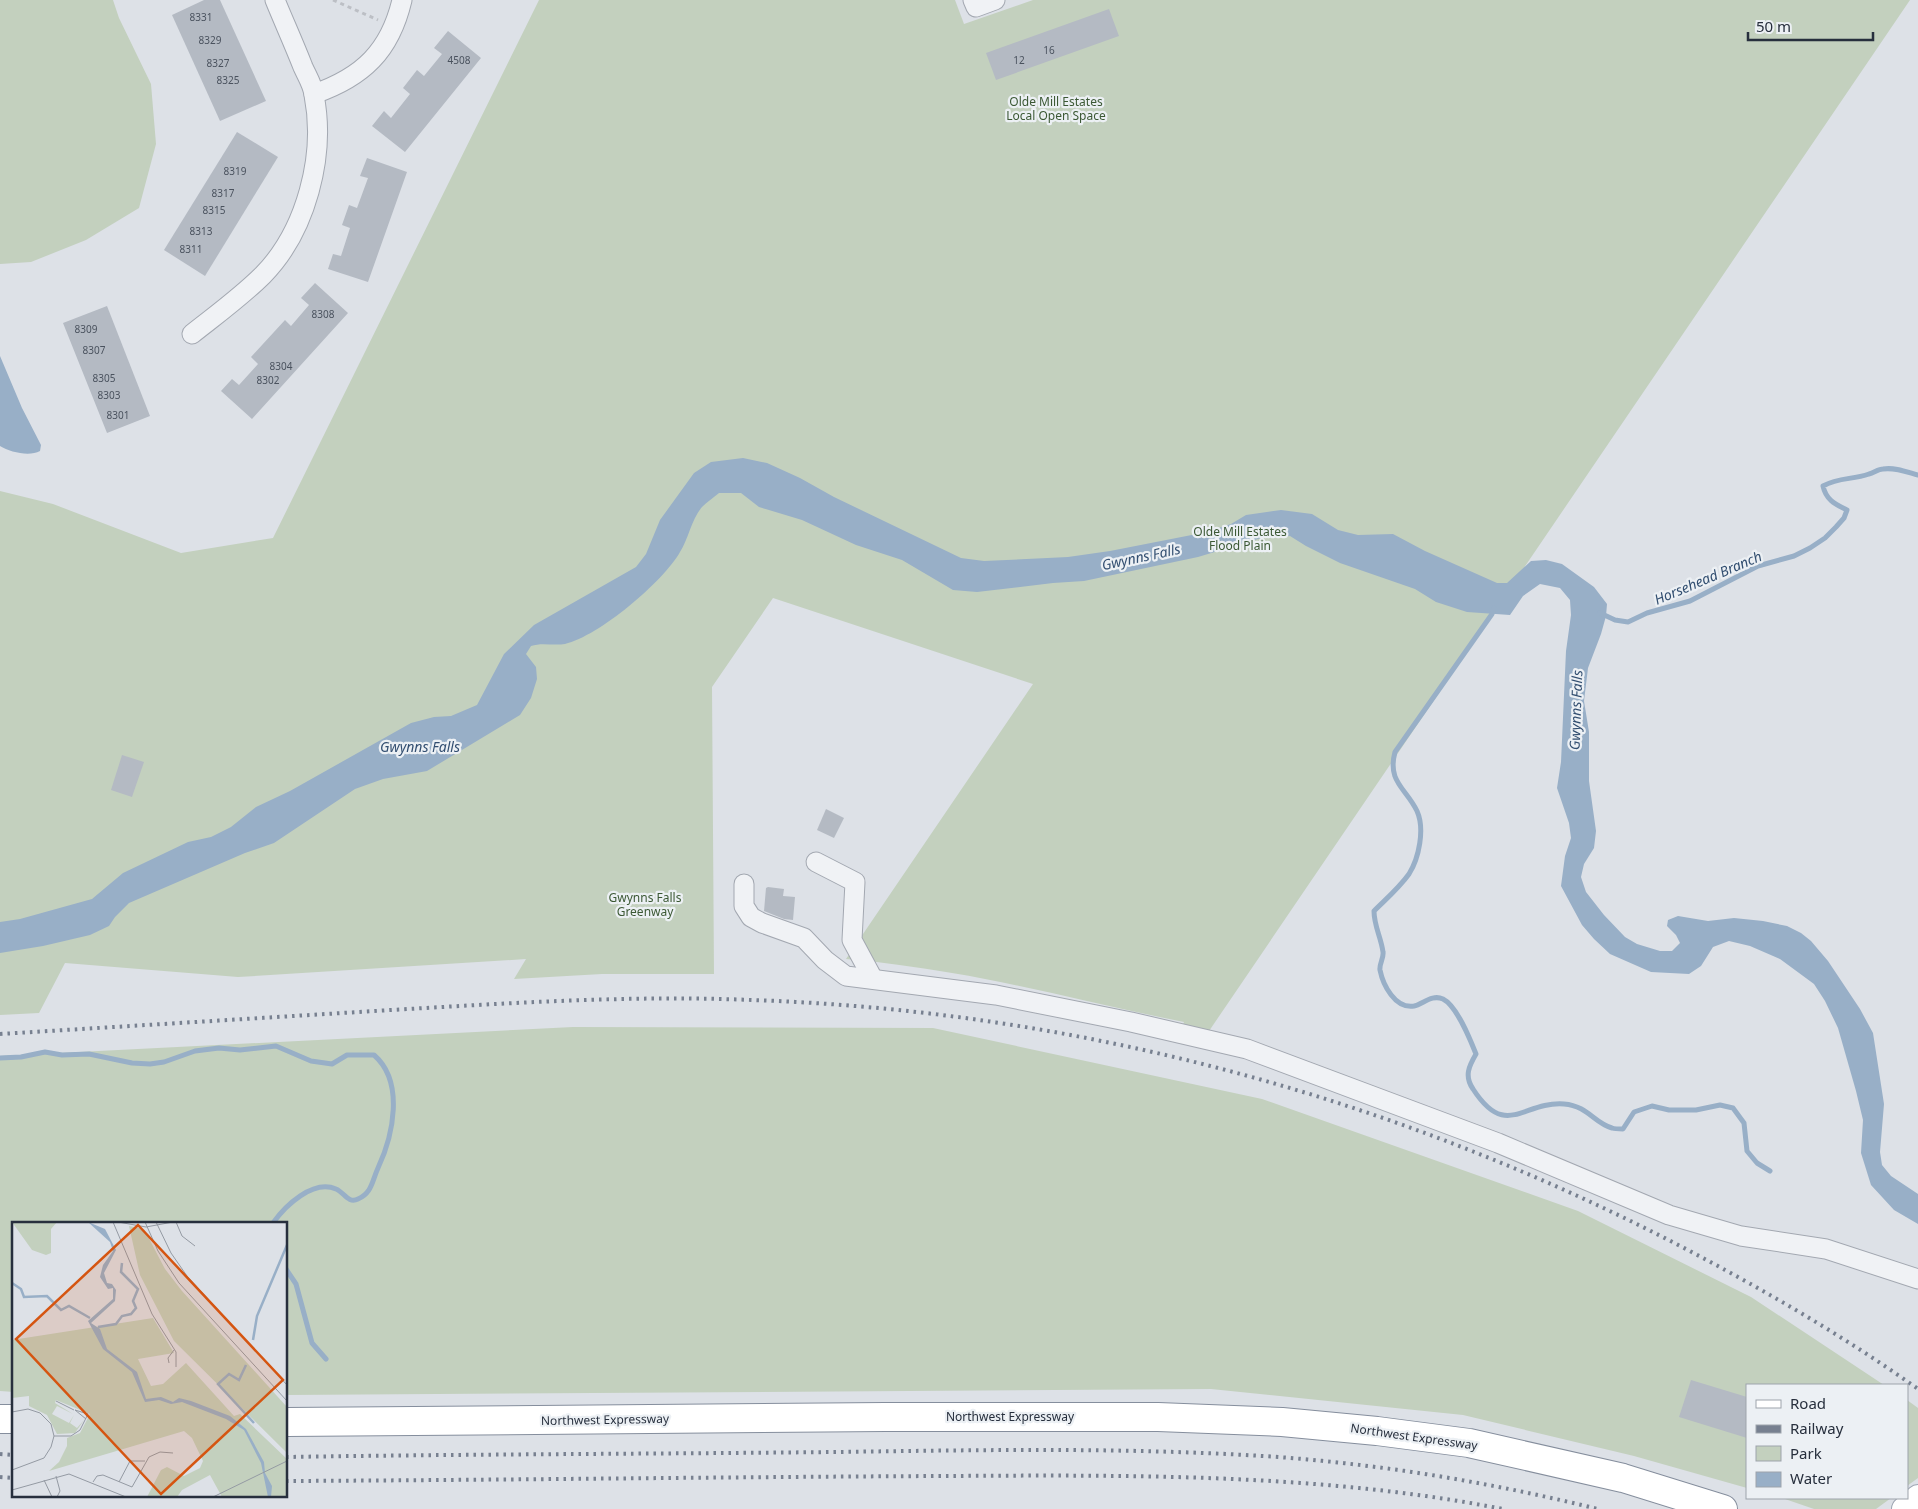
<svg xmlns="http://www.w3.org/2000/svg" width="1918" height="1509" font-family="'Noto Sans',sans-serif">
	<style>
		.green { fill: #c3d0be }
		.water { fill: #98afc7 }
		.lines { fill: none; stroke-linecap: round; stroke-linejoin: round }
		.stream { stroke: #98afc7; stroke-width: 5 }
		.building { fill: #b4bac3 }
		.minor-casing { stroke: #a3a8b1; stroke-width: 21 }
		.major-casing { stroke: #9da5b2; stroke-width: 26 }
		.highway-casing { stroke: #858e9d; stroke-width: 30 }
		.path { stroke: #bcbfc5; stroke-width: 3; stroke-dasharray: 4 4; stroke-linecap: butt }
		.minor { stroke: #f0f2f5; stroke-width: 19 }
		.major { stroke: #fff; stroke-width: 24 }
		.highway { stroke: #fff; stroke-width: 28 }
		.rail { stroke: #778090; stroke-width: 4; stroke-dasharray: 2.5 5; stroke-linecap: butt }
		.labels { text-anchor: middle; stroke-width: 4.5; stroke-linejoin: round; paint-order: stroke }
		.number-label { font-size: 10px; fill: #4a525e }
		.park-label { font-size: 12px; fill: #3b5834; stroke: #ecf0f4 }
		.street-label { font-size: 12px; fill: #272f3d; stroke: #ecf0f4 }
		.water-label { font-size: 14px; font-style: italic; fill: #324e70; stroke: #ecf0f4 }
		.inset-river { fill: none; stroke: #98afc7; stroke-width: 2.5 }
		.inset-road { fill: none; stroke: #949aa3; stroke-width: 1 }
		.view { fill: #d55511; fill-opacity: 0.15; stroke: #d55511; stroke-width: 2.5 }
		.inset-edge { fill: none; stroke: #272f3d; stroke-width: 2.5 }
	</style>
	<rect width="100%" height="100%" fill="#dde1e7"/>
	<g class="green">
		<polygon points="0,0 113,0 119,18 151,84 156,144 139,208 86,240 31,262 0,264"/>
		<path d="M539,0H955L964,24L1033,0H1910L1207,1034L1182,1027L1184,1022C1107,1007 1030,986 952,973C917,967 882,962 846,959L1033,684L773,598L712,687L714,974H602L514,979L526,959L238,977L65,963L39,1013L0,1015V491L53,504L181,553L273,538Z"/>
		<polygon points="573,1027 933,1028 1262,1099 1578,1211 1751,1297 1884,1385 1747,1385 1747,1488 1634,1456 1463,1415 1211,1389 286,1395 286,1223 14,1223 14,1392 0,1391 0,1056"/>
		<polygon points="1907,1400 1918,1408 1918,1478 1907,1486"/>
		<polygon points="1782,1498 1891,1498 1876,1509 1814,1509"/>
	</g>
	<g class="water">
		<path d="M0,356L22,408L41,445L40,451C29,457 10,452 0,446Z"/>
		<path d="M743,458L767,463L800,478L834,497L961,558L984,561L1068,557L1110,551L1207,532L1231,524L1246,515L1281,510L1312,514L1338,530L1358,535L1393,534L1425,551L1497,583H1507L1531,561L1546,560L1562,564L1594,587L1607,604L1606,616L1601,634L1588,668L1584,701L1589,732V781L1596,831L1594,848L1584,864L1581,877L1586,892L1604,915L1625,937L1637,944L1660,951H1672L1680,943L1676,935L1667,926L1668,920L1678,916L1708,921L1734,918L1763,921L1787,926L1801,933L1811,941L1828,961L1860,1009L1873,1033L1884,1104L1880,1152L1882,1165L1891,1176L1918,1194V1224L1894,1210L1871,1185L1861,1153L1863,1120L1856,1091L1838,1028L1825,1001L1814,984L1780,959L1750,946L1729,941L1713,947L1701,966L1689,974L1651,972L1610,954L1594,939L1582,925L1561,886L1565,856L1571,838L1569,823L1557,788L1561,762L1566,651L1571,615L1570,600L1560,588L1540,584L1523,596L1510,615L1467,612L1436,602L1415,589L1340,563L1306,546L1290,536L1261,538L1198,557L1084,581L1053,583L977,592L953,590L902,560L856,545L802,520L759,507L741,493H719C714,497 707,502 702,507C692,518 688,540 680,552C663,582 599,636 565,644C553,646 542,642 531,646L526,654L536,667L537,679L531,698L520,715L427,771L383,779L355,789L274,843L245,853L129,903L115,917L109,926L90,935L43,946L0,953V922L20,919L92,899L123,873L188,842L211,837L231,827L256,807L290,791L411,723L434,717L451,716L477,705L504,654L534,625L636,567L646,554L660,520L694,473L711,462Z"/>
	</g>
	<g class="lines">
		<g class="stream">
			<path d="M1494,608L1492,614L1395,752C1387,782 1406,788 1417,811C1425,829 1419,858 1409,874C1399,888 1386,899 1374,911C1374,926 1381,937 1383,952C1384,958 1379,964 1380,970C1383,985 1395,1009 1414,1006C1423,1004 1432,994 1443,999C1457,1006 1470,1039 1476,1054C1469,1066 1464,1076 1473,1089C1506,1140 1523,1101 1564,1104C1588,1106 1594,1123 1612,1128C1615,1129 1620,1129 1623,1129L1634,1112L1652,1106L1669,1110H1696L1720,1105L1733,1108L1744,1123L1747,1151L1757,1163L1770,1171"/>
			<path d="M1600,613L1615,620L1628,622L1647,613L1690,601L1758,566L1794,556L1810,548L1825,538L1836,527L1844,518L1847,510C1835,504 1826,500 1823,486C1839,477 1852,480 1869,474C1874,473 1878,469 1883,469C1895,467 1907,472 1918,475"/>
			<path d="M0,1058L21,1057L45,1052L62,1055L89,1054L132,1063L150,1064L164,1062L195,1051L219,1048L240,1050L276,1046L311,1061L332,1064L347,1055H374C405,1082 393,1136 378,1168C372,1181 372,1193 358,1199C348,1204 344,1192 336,1189C313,1179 285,1206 273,1223"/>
			<polyline points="286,1269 296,1284 312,1343 326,1359"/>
		</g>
	</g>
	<g class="building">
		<polygon points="204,0 220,0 266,101 220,121 172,15"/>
		<polygon points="1109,9 1119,36 996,80 986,53"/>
		<polygon points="448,31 481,58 405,152 372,126 384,111 391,118 410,94 403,88 417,70 424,76 442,54 434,48"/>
		<polygon points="237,132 278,157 205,276 164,250"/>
		<polygon points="367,158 407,172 368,282 328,269 333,254 341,256 350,228 342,225 349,205 357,208 368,178 360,176"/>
		<polygon points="315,283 348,313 252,419 221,391 232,379 239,385 258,364 251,357 285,320 291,326 309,305 301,298"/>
		<polygon points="107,306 150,416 107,433 63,323"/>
		<polygon points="122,755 144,762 132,797 111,790"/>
		<polygon points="826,809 844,818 834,838 817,830"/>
		<polygon points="768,887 784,889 783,896 795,897 793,920 784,919 764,911 766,888"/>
		<polygon points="1691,1380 1747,1397 1747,1438 1679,1417"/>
	</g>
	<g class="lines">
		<defs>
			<g id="minor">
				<polyline points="973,0 976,7 995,0"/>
				<path d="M314,94C363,77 390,51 402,0"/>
				<path d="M192,334C216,315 241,297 263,275C306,231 326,156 314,95C313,85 307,76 303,67C294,44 284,22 275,0"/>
				<polyline points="816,862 855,882 852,940 873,979"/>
				<polyline points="744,884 744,906 751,917 762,923 804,938 825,960 846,976 996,995 1131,1022 1247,1049 1498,1143 1669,1215 1741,1236 1826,1249 1918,1279"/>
			</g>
			<polyline id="major" points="1904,1509 1918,1497"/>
			<g id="highway">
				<polyline points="0,1419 14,1419"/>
				<polyline points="286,1422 885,1417 1158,1417 1282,1422 1377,1431 1469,1443 1623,1478 1723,1509"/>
			</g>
		</defs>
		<use href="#minor" class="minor-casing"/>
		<use href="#major" class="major-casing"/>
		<use href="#highway" class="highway-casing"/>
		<polyline class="path" points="333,0 378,20"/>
		<use href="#minor" class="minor"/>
		<use href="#major" class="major"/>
		<use href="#highway" class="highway"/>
		<g class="rail">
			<path d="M0,1034C130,1026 261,1018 391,1010C511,1003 632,995 752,1000C1079,1011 1397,1098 1686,1249C1766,1291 1845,1337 1918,1389"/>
			<polyline points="0,1454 14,1455"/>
			<path d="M286,1457C469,1454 652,1454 835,1452C983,1450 1131,1447 1278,1457C1386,1465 1493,1483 1598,1509"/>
			<polyline points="0,1477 14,1478"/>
			<path d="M286,1481C505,1480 723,1477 942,1476C1129,1475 1319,1473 1503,1509"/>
		</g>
	</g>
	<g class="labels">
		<g class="number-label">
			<text x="201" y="21">8331</text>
			<text x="210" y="44">8329</text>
			<text x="1049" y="54">16</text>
			<text x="459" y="64">4508</text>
			<text x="1019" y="64">12</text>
			<text x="218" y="67">8327</text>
			<text x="228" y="84">8325</text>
			<text x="235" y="175">8319</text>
			<text x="223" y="197">8317</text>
			<text x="214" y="214">8315</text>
			<text x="201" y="235">8313</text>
			<text x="191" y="253">8311</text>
			<text x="323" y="318">8308</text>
			<text x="86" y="333">8309</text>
			<text x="94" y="354">8307</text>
			<text x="281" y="370">8304</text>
			<text x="104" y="382">8305</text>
			<text x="268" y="384">8302</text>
			<text x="109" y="399">8303</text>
			<text x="118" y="419">8301</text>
		</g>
		<g class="park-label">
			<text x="1056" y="106">Olde Mill Estates<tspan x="1056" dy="14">Local Open Space</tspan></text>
			<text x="1240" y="536">Olde Mill Estates<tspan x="1240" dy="14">Flood Plain</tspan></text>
			<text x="645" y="902">Gwynns Falls<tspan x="645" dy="14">Greenway</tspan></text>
		</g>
		<g class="street-label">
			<text x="1010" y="1421">Northwest Expressway</text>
			<text transform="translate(605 1420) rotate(-1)" y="4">Northwest Expressway</text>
			<text transform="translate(1414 1437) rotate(8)" y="4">Northwest Expressway</text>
		</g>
		<g class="water-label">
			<text transform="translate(1141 557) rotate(-12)" y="5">Gwynns Falls</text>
			<text transform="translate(1708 578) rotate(-23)" y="5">Horsehead Branch</text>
			<text transform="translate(1576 710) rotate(-88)" y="5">Gwynns Falls</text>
			<text x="420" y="752">Gwynns Falls</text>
		</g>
	</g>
	<g transform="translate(12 1222)">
		<rect width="275" height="275" fill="#dde1e7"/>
		<path d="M0,0H45L39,7V31L34,33L20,28ZM117,4L132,7L153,47L170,69L275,185V231L162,119L128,53ZM141,96L162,131L126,137L139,164L151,162L174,141L222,194L228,192L275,237V275H210L198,253L170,268L165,275H135L149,248L155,245L172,254L188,246L191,239L180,216L172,209L37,249L47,240L55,224V216L68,211L78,192L44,178L43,181L61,192L45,184L40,192L57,201L62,193L58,201L65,206L72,198L63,211L45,212L35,193L17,184V174L0,176V118Z" fill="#c3d0be"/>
		<path d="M76,0L93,7L104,28L92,51L95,61L100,62L104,68L103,79L79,101L88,107L95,127L125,150L134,177L149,175L161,180L167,176L179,179L218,194L234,207L252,240L253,251L260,264L259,275H256L249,241L232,208L214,197L170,180L159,182L147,178L133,180L120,150L91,127L76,99L101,77V66L96,67L88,55L91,43L101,29L98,20Z" fill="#98afc7"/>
		<path class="inset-river" d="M0,61L9,67L12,75L35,74L49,88L57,84L78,96M86,105L104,102L110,94L119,92L124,86L121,79L126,67L109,50L110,41M241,118L245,94L275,23M234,143L227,158L217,152L206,162L242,201"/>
		<path class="inset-road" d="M101,0L140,92L164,130V145M106,0L134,5L161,0M133,0L146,29L167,61L275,179M144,0L159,31L175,54L275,163M164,0L170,14L183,24M157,141L156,136L162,128M44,179L62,188M0,190L16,187L28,191L39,202L42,214L39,225L32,236L0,248M42,214H59L68,208L76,192L63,188L74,197M44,254L48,269L45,275M32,258L40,275M81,260L85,254L91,253L120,265L137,235L148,230L161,231M107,260L118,239H133M0,268L57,252L114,275M201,275L275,239"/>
		<path class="view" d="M126,3L271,158L149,272L4,117Z"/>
		<rect width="275" height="275" class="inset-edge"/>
	</g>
	<rect x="1746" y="1384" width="162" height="115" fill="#ecf0f4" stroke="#9da3ab"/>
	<rect x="1756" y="1400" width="25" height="8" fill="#ffffff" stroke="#9da3ab"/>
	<text x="1790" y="1409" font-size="15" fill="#272f3d">Road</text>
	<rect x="1756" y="1425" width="25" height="8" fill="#778090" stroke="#9da3ab"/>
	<text x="1790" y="1434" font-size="15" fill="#272f3d">Railway</text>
	<rect x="1756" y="1446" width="25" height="15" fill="#c3d0be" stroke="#9da3ab"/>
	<text x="1790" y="1459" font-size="15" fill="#272f3d">Park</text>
	<rect x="1756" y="1472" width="25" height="15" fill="#98afc7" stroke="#9da3ab"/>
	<text x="1790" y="1484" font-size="15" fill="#272f3d">Water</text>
	<path d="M1748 32v8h125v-8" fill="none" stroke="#272f3d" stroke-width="2.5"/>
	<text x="1756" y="32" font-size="15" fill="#272f3d" stroke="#ecf0f4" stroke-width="4" paint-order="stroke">50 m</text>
</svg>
